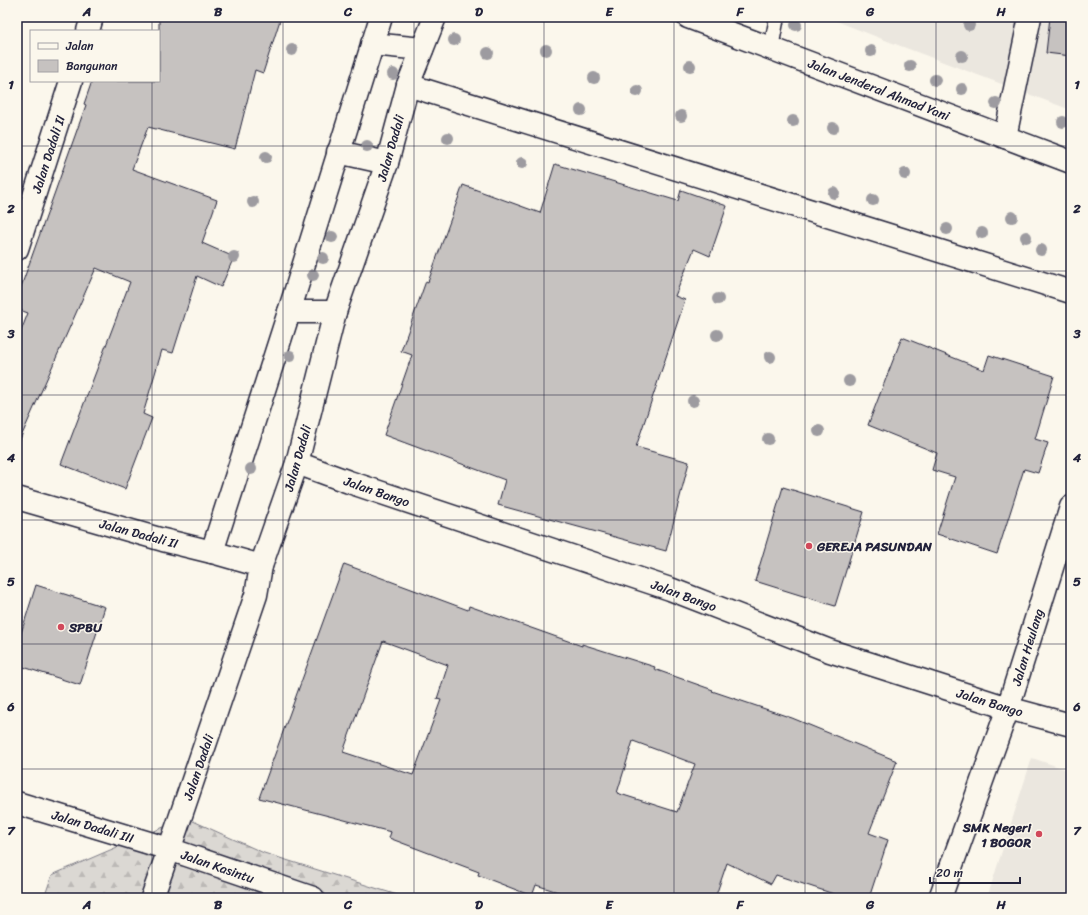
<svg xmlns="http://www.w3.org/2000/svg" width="1088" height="915" font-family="Sriracha,sans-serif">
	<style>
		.built { fill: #ebe7df }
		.forest { fill: url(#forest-firs); stroke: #7e7d87 }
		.building { fill: #c6c2c0; stroke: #22223b; fill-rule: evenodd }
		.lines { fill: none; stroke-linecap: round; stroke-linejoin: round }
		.service-casing { stroke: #22223b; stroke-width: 17 }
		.minor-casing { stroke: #22223b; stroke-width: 25 }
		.primary-casing { stroke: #22223b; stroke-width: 25 }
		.service { stroke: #fbf7ec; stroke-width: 14 }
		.minor { stroke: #fbf7ec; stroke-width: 22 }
		.primary { stroke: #fbf7ec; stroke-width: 22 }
		.tree { fill: #9d9ba0 }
		.grid { fill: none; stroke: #22223b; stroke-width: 1; stroke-opacity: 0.55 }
		.poi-dot { fill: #d1495b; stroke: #fbf7ec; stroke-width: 1.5 }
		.labels { text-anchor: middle; stroke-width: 3; stroke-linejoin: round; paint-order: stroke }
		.street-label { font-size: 13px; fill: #22223b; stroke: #fbf7ec }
		.poi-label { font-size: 13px; font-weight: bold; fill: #22223b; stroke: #fbf7ec; text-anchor: start }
		.neatline { fill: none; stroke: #22223b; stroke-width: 1.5 }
		.grid-label { font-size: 13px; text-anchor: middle; font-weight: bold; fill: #22223b }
	</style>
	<defs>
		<pattern id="forest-firs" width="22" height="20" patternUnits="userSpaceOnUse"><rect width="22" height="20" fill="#dbd8d3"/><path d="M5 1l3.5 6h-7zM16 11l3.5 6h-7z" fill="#bcb9b6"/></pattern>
	</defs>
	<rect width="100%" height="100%" fill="#fbf7ec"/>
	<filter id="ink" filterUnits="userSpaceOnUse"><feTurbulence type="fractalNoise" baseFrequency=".025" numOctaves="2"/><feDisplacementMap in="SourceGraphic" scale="8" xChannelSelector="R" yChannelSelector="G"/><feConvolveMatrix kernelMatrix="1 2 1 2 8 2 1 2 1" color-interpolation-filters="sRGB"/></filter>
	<g filter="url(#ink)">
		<g class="built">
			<polygon points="826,17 1071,17 1071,110 890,42"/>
			<polygon points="1032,758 1071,771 1071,898 987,898"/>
		</g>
		<polygon class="forest" points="182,816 264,853 407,898 44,898 52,875 180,820"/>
		<g class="building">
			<polygon points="159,17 281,17 263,73 255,70 235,149 148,127 132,169 217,200 202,243 234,257 221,287 197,276 173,353 162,350 143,414 152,418 125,489 61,464 130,282 96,268 17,446 17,341 28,313 17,309 17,298 86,105 84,104 92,81 159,81"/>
			<polygon points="1050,17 1071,17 1071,56 1046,53"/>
			<polygon points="555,164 678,201 681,190 727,206 710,256 694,249 675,296 685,300 636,447 689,462 666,551 498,505 505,480 384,435 412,355 401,351 426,281 428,282 463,185 540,213"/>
			<polygon points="902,337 984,370 989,355 1054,376 1035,439 1048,443 1038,473 1024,469 997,554 937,534 955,477 932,470 937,453 868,425"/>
			<polygon points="783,487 864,512 835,606 755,581"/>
			<path d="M344,564L468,610L469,606L582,646V644L655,667L654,669L713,690L712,691L792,718L897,761L869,833L888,840L869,898H846L776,875L771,884L727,863L715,898H577L536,885L532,896L478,875L479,872L389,838L391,832L259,798ZM383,641L448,665L437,699L441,700L413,775L343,752ZM633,741L695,764L677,812L617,793Z"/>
			<polygon points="36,585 105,607 80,685 17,665 17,646"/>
		</g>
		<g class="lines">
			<defs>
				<polyline id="service" points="771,48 777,17"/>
				<g id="minor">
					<polyline points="88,31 92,17"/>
					<polyline points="372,44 422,49"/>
					<polyline points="408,85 1071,292"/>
					<polyline points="1005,137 1030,17"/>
					<polyline points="338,152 387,163"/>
					<polyline points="17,249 71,81"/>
					<polyline points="289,312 335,312"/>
					<polyline points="297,463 349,482 670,589 830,651 1008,708 1071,725"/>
					<polyline points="17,498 163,540 212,552 261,566"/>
					<polyline points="212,552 289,312 381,17"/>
					<polyline points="17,803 169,849 313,898"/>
					<polyline points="940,898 1008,708 1071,507"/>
				</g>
				<g id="primary">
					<polyline points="688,17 1071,162"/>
					<polyline points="152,898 177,827 256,595 261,566 297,463 335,312 387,163 408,85 435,17"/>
				</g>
			</defs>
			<use href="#service" class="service-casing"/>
			<use href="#minor" class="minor-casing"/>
			<use href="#primary" class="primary-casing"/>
			<use href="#service" class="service"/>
			<use href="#minor" class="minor"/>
			<use href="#primary" class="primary"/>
		</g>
		<g class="tree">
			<circle cx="796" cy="25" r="6"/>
			<circle cx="969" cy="25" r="6"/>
			<circle cx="454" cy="40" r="6"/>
			<circle cx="292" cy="50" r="6"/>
			<circle cx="546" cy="50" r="6"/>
			<circle cx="871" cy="51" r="6"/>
			<circle cx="488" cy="53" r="6"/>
			<circle cx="962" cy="56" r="6"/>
			<circle cx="690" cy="66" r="6"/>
			<circle cx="910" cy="66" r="6"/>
			<circle cx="393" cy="74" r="6"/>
			<circle cx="594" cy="78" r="6"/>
			<circle cx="935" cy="80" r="6"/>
			<circle cx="962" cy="89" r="6"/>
			<circle cx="637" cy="91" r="6"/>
			<circle cx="996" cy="103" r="6"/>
			<circle cx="581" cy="110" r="6"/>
			<circle cx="681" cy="116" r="6"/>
			<circle cx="793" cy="121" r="6"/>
			<circle cx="1063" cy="122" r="6"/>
			<circle cx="833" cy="128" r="6"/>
			<circle cx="448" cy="138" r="6"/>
			<circle cx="367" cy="146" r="6"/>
			<circle cx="266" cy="157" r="6"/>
			<circle cx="522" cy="163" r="6"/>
			<circle cx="905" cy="174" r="6"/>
			<circle cx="834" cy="193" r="6"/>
			<circle cx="873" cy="200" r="6"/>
			<circle cx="253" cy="202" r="6"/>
			<circle cx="1012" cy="217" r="6"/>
			<circle cx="947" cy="229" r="6"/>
			<circle cx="982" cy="233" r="6"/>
			<circle cx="332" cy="237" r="6"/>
			<circle cx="1026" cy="237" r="6"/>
			<circle cx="1041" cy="250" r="6"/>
			<circle cx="234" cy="257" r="6"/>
			<circle cx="323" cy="258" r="6"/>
			<circle cx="313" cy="275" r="6"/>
			<circle cx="718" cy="299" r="6"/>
			<circle cx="717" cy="335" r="6"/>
			<circle cx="290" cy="356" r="6"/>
			<circle cx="770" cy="357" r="6"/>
			<circle cx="849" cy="381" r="6"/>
			<circle cx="693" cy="401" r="6"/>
			<circle cx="819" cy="431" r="6"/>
			<circle cx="768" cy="439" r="6"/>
			<circle cx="251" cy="469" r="6"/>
		</g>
	</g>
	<path class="grid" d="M152,17V31M283,17V898M414,17V898M544,17V898M674,17V898M805,17V898M936,17V898M152,81V898M17,146H1071M17,271H1071M17,395H1071M17,520H1071M17,644H1071M17,769H1071"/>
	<g class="poi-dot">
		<circle cx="809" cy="546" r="4"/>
		<circle cx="61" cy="627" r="4"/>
		<circle cx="1039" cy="834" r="4"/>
	</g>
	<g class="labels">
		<g class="street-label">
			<text transform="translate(879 89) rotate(21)" y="5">Jalan Jenderal Ahmad Yani</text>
			<text transform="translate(390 148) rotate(-74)" y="5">Jalan Dadali</text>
			<text transform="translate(48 154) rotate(-72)" y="5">Jalan Dadali II</text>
			<text transform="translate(297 458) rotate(-74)" y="5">Jalan Dadali</text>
			<text transform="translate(377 491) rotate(19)" y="5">Jalan Bango</text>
			<text transform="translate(139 533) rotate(15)" y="5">Jalan Dadali II</text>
			<text transform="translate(684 595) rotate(20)" y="5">Jalan Bango</text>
			<text transform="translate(1027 647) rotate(-73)" y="5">Jalan Heulang</text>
			<text transform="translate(990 702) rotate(17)" y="5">Jalan Bango</text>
			<text transform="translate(198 767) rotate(-71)" y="5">Jalan Dadali</text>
			<text transform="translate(93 826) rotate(17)" y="5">Jalan Dadali III</text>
			<text transform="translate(218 866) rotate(19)" y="5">Jalan Kasintu</text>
		</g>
		<g class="poi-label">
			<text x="817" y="551">GEREJA PASUNDAN</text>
			<text x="69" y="632">SPBU</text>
			<text x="1031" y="832" text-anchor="end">SMK Negeri<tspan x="1031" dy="15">1 BOGOR</tspan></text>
		</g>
	</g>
	<rect width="1088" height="915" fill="none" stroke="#fbf7ec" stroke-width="44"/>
	<rect x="30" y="30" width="130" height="52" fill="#fbf7ec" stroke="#a4a2a5"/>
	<rect x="38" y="43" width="20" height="6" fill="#fbf7ec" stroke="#a4a2a5"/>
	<text x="66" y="50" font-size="12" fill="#22223b">Jalan</text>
	<rect x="38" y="60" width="20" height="12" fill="#c6c2c0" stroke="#a4a2a5"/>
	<text x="66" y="70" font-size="12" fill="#22223b">Bangunan</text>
	<path d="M930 877v6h90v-6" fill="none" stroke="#22223b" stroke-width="2"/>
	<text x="936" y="877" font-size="12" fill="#22223b" stroke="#fbf7ec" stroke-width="3" paint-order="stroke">20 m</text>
	<rect x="22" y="22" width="1044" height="871" class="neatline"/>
	<g class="grid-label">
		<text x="87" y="16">A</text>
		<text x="218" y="16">B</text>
		<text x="348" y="16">C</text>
		<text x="479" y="16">D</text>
		<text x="609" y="16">E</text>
		<text x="740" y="16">F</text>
		<text x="870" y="16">G</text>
		<text x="1001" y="16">H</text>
		<text x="11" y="89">1</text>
		<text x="1077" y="89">1</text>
		<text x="11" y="213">2</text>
		<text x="1077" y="213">2</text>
		<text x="11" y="338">3</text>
		<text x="1077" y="338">3</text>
		<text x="11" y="462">4</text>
		<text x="1077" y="462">4</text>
		<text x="11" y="586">5</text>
		<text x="1077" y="586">5</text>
		<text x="11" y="711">6</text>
		<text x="1077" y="711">6</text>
		<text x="11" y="835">7</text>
		<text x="1077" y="835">7</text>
		<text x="87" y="909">A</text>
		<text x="218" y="909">B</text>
		<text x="348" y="909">C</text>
		<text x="479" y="909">D</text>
		<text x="609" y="909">E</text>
		<text x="740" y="909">F</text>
		<text x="870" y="909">G</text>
		<text x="1001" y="909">H</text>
	</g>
</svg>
